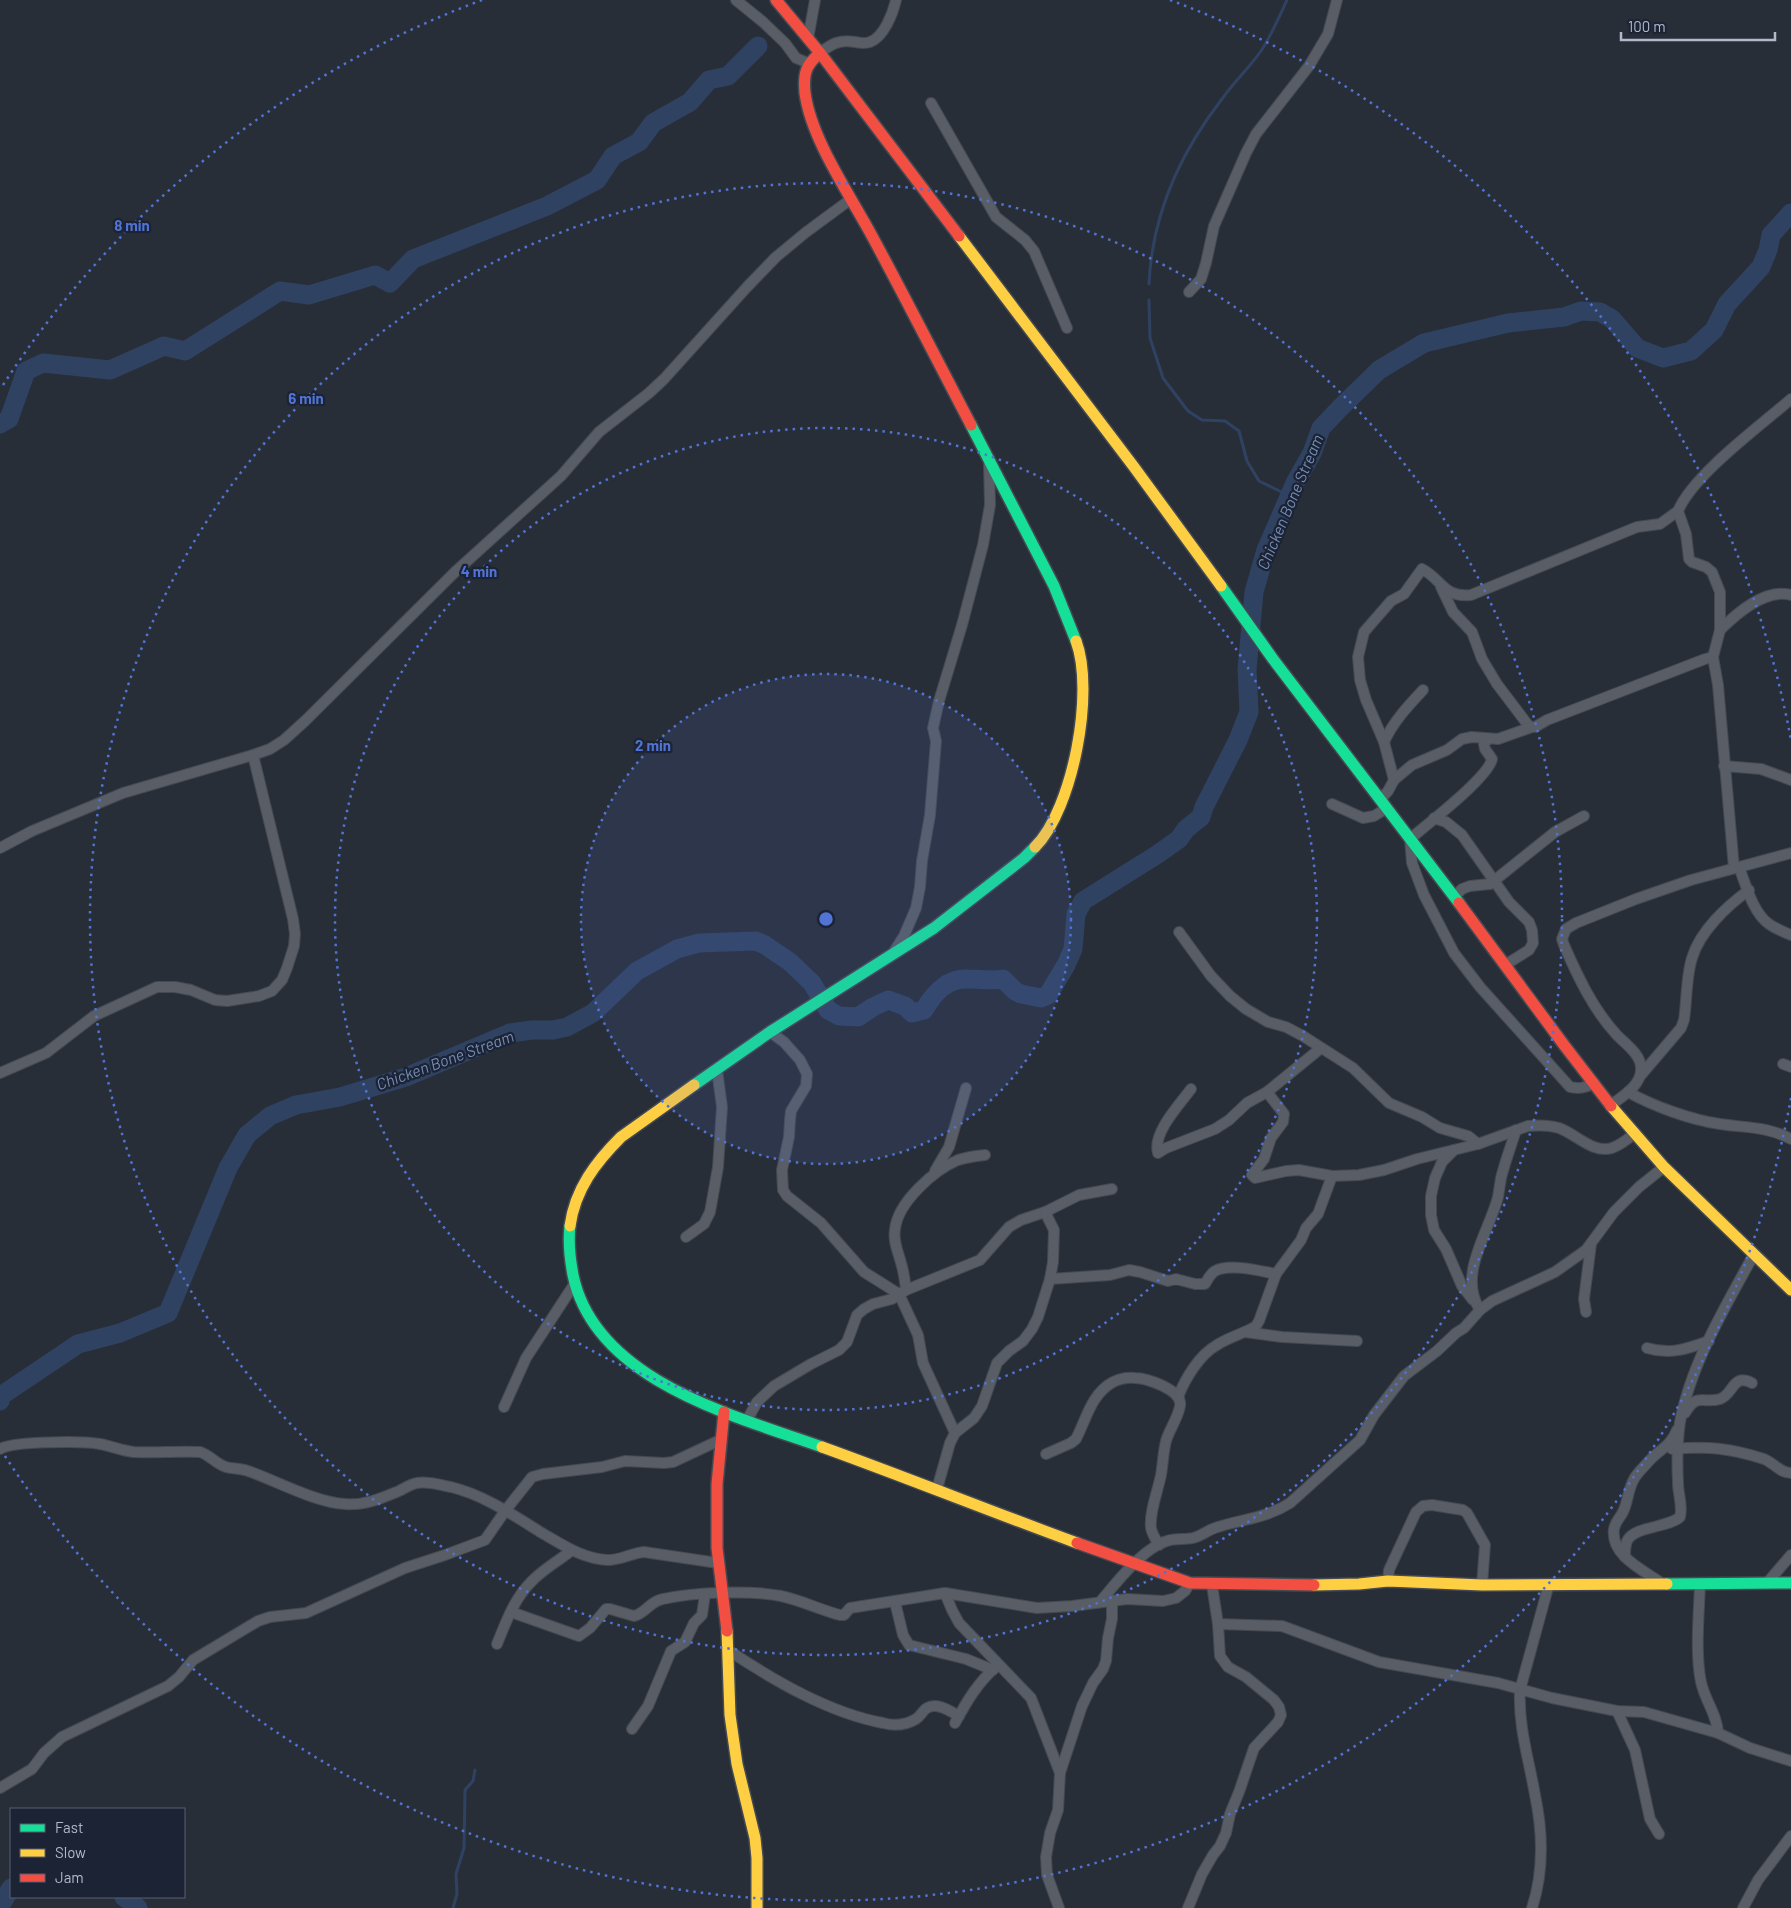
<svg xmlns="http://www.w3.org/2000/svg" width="1791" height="1908" font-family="Barlow,sans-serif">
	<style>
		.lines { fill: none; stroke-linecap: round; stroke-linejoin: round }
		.stream { stroke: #304262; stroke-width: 3 }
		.river { stroke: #304262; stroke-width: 19 }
		.street-casing { stroke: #454951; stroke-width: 12 }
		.fast-casing { stroke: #454951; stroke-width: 14 }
		.slow-casing { stroke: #454951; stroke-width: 14 }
		.jam-casing { stroke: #454951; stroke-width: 14 }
		.street { stroke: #585d66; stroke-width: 10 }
		.fast { stroke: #16e098; stroke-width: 11 }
		.slow { stroke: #ffcf43; stroke-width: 11 }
		.jam { stroke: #f24e42; stroke-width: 11 }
		.ring { fill: none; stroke: #5173d3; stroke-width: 2.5; stroke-dasharray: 2.5 5 }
		.labels { text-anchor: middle; stroke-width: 4.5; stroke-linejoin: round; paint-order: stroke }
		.water-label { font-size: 16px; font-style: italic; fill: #768db5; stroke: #1b2334 }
		.centre { fill: #5173d3; stroke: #1b2334; stroke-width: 2.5 }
		.ring-label { font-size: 15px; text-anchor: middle; font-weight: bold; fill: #5173d3; stroke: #1b2334; stroke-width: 4.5; stroke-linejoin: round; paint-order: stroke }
	</style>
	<rect width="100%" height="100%" fill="#282e38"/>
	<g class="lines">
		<g class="stream">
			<path d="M1149,284C1152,215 1180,153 1222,99C1234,82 1249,68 1261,51C1271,36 1279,17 1287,0"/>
			<polyline points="1149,300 1150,338 1163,378 1188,411 1202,420 1225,421 1239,431 1247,461 1259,481 1290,496"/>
			<polyline points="453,1908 457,1894 456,1874 464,1848 465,1790 473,1781 475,1770"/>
		</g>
		<g class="river">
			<polyline points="0,424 9,419 26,371 43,363 110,370 164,346 185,351 280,291 309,295 375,275 390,283 413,259 547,206 597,180 613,156 639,142 653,123 690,102 709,80 728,76 758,46"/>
			<path d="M0,1401L2,1395L78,1344L120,1333L168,1313L228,1168L247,1135L270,1116L296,1105L340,1097L406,1077L510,1033L532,1030H553L567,1027L593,1013L637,971L677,949L699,943L756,941L765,945L790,962L812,983L828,1010L839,1016L858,1017L873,1007L888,1000L905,1006L912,1013L924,1010C934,993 947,978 967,979C980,979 991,981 1003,979L1015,991L1021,994L1041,998L1048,995L1066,965L1073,949L1076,914L1083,901L1158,854L1179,839L1186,829L1201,817L1204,807L1238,740L1249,712L1247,669L1254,592L1266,550L1295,483L1312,453L1321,428L1342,406L1379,370L1424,343L1508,323L1564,317L1581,311L1600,312L1612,319L1637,348L1663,358L1691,351L1714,330L1727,304L1761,267L1768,250L1771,235L1791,213"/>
			<polyline points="124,1897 138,1908"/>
			<polyline points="0,1906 11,1888"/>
		</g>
		<defs>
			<g id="street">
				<polyline points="736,0 763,22 785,43 796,58 808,63"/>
				<polyline points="808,39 815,0"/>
				<path d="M820,53C831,44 840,39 855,42C860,43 865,44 870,42C884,37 893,13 896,0"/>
				<polyline points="931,103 996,217 1025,240 1034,251 1067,328"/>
				<polyline points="1189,292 1201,279 1206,263 1214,226 1246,153 1256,134 1309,66 1328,34 1337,0"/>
				<polyline points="1441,587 1453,612 1472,632 1482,659 1497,684 1528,725 1532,727"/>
				<path d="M1720,630C1737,613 1765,588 1791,595"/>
				<path d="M1488,739L1484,744L1485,749L1492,759C1488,778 1427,824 1410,839L1412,863L1424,895L1454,953L1480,987L1570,1087C1579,1089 1585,1088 1594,1083"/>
				<path d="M1384,742C1393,722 1408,706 1423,690"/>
				<polyline points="1724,766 1761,769 1791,780"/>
				<path d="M1394,780L1384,742L1366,700L1360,680L1358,657L1364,632L1391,601L1404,594L1422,569C1442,579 1443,598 1471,595L1637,527L1660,524L1678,511"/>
				<polyline points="1381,799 1388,791 1394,780 1412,765 1447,750 1462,739 1472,737 1498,739 1532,727 1535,727 1547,720 1705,659 1713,657"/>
				<polyline points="1332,804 1363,818 1374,816 1387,808"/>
				<polyline points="1434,818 1446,822 1462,835 1509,902 1529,922 1532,930 1533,943 1529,950 1505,965"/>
				<polyline points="0,848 32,831 123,793 253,755 270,749 284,740 305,721 455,572 561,476 599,432 649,393 664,379 747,287 776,257 805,233 851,199"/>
				<path d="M1739,867C1746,885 1753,913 1769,924C1776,929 1784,932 1791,935"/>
				<path d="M1734,868L1718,685L1713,657L1720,630V592L1712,572L1706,567L1692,562L1689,559L1686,534L1678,511C1693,475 1760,426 1791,399"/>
				<polyline points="1454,897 1462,889 1470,886 1490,884 1555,832 1584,816"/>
				<polyline points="1179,932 1211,976 1230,996 1246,1009 1268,1022 1286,1027 1303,1036 1353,1068 1389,1103 1422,1117 1440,1128 1468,1136 1478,1144"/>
				<polyline points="895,950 904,936 916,908 920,887 922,861 930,815 936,741 933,728 939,701 962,625 983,545 990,505 989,464"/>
				<polyline points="770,1032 784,1042 800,1060 807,1074 806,1086 791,1111 790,1120 789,1137 782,1170 783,1190 787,1196 821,1223 864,1272 899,1294 918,1335 923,1363 955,1433 950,1443 937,1489"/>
				<polyline points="1783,1064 1791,1067"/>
				<polyline points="0,1073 46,1053 94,1016 157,987 175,987 191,990 215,1000 227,1001 259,996 272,991 282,980 287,968 294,946 295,934 293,919 253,755"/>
				<path d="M1641,1075L1681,1028L1684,1020C1687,1000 1686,977 1692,958C1700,931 1727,906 1749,890"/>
				<path d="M1191,1089C1180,1104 1152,1133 1158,1153L1166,1148L1215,1129L1229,1120L1247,1103L1267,1092L1321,1048"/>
				<path d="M1267,1092L1284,1114L1283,1122L1271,1138L1264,1159L1252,1175L1255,1178L1286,1171L1299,1170L1332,1176L1359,1175L1384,1170L1417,1159L1478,1144L1528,1126C1538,1125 1549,1125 1559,1128C1576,1134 1593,1154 1612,1148C1621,1145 1628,1139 1635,1133"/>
				<path d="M1628,1092C1653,1106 1691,1120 1720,1124C1746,1128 1766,1126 1791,1139"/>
				<path d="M1611,1105C1623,1096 1642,1085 1641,1068C1641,1054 1624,1043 1616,1034C1593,1009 1578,977 1564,945L1562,939L1566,929L1576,923L1636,899L1691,880L1791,853"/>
				<polyline points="1454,1150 1442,1162 1435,1178 1431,1196 1431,1215 1434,1230 1446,1249 1462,1286 1473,1300"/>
				<polyline points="935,1171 949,1147 966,1088"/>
				<polyline points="686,1237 704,1224 710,1212 718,1167 722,1107 717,1070"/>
				<path d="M1050,1279L1110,1275L1129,1270L1140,1272L1168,1281L1176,1279L1195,1284H1205C1208,1279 1210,1274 1215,1271C1230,1263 1260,1271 1276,1274"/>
				<path d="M906,1290C905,1281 904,1272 901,1263C898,1251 893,1242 895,1229C898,1202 934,1170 958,1160C967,1157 976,1156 985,1155"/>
				<path d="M1480,1310C1457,1275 1489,1232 1498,1197C1499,1191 1500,1184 1501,1178C1505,1162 1511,1146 1516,1130"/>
				<polyline points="1586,1312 1584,1299 1591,1244"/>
				<polyline points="1245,1332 1282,1337 1357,1341"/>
				<path d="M1647,1348C1669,1355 1687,1349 1709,1341"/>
				<path d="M1178,1397C1185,1379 1199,1355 1217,1345C1229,1337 1243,1334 1256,1326L1259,1321L1276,1274L1301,1240L1306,1228L1318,1214L1332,1176"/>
				<polyline points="504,1407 526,1358 575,1283"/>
				<path d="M1685,1413C1697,1392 1703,1404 1720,1399C1734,1394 1732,1373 1752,1383"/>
				<polyline points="747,1420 757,1402 774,1386 811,1364 839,1350 847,1342 857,1315 864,1309 873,1304 892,1299 906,1290 980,1260 1009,1227 1021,1220 1045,1212 1079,1195 1112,1189"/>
				<polyline points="955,1433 974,1418 982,1406 997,1363 1009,1351 1023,1341 1032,1329 1038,1317 1050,1279 1053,1262 1054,1230 1045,1212"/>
				<path d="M0,1449C13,1441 83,1441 100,1444C111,1446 123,1451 134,1452C156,1453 178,1451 200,1452C210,1455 216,1464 226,1467C233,1469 241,1468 248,1471C277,1481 314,1502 345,1504C364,1506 382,1498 399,1491C405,1488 411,1484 417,1483C427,1481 441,1485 451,1487C484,1495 513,1515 542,1533C563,1545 583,1559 608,1560C621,1560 632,1553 644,1552L718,1563"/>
				<path d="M1672,1449C1708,1446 1730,1448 1764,1459C1774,1463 1780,1473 1791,1473"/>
				<path d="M1046,1454L1071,1443L1076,1439C1086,1420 1091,1394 1113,1382C1119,1379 1127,1377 1135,1378C1147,1378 1183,1390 1180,1406C1178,1418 1169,1430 1166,1441C1163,1453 1163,1464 1161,1475C1158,1490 1149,1513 1151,1528C1152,1534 1156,1540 1159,1545"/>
				<path d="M1625,1557C1625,1552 1625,1546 1627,1541C1634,1526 1668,1528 1680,1517C1683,1506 1678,1494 1678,1483C1677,1463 1677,1442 1680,1422C1691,1364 1725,1307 1753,1256"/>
				<polyline points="1388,1581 1389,1570 1416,1512 1423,1506 1432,1505 1463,1510 1467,1513 1485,1545 1482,1585"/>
				<polyline points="1767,1583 1791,1555"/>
				<path d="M1663,1584C1645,1571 1610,1556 1614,1529C1615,1522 1620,1518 1623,1512C1628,1502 1628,1489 1634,1479C1637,1473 1644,1467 1649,1461C1660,1449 1670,1447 1677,1430"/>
				<path d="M1700,1584C1699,1612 1695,1654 1701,1682C1705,1701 1717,1714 1718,1733"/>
				<polyline points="945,1593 952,1610 959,1623 1031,1698 1060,1773"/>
				<polyline points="895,1602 903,1635 909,1645 966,1659 993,1670"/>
				<path d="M1100,1602C1116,1583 1143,1548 1167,1541C1175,1538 1185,1540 1193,1538C1202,1536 1209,1529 1218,1527C1243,1519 1267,1518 1290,1503L1360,1440L1374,1415L1404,1376L1437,1351L1456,1333L1464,1328L1480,1310L1492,1301L1555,1272L1586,1250L1614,1212L1639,1187L1664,1167"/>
				<path d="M511,1612L579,1636L590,1628L606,1609H610L634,1616C646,1613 650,1601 663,1599C694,1592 751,1590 781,1596C800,1600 821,1610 840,1615H844L850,1608L945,1593L1037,1608L1072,1606L1127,1599L1163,1601L1176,1598L1185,1591L1190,1583"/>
				<polyline points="1218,1624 1282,1626 1379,1662 1498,1683 1552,1698 1617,1711 1644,1712 1718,1733 1750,1748 1791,1761"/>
				<path d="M497,1644C506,1622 514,1599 531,1582C542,1570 558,1561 571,1551"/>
				<path d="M728,1650C773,1680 829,1713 883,1723C894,1726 906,1725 916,1719C921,1716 923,1710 927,1708C937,1702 950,1711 959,1716"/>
				<polyline points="1617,1711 1635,1750 1650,1819 1659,1834"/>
				<path d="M955,1723C967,1701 978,1682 997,1666"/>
				<polyline points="632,1729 648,1706 671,1651 685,1642 694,1623 702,1615 705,1594"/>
				<polyline points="0,1788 32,1769 44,1753 62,1737 168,1686 179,1677 193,1660 258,1621 270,1617 306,1613 405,1568 445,1555 485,1540 505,1511 532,1477 543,1474 602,1467 625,1461 664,1463 673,1462 720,1440"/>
				<polyline points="1059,1908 1047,1875 1046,1857 1050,1833 1058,1810 1060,1773 1082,1706 1093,1683 1103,1669 1106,1661 1108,1638 1112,1619 1112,1600"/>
				<polyline points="1188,1908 1202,1874 1213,1855 1220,1846 1226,1833 1230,1814 1239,1792 1254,1748 1278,1722 1281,1715 1279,1707 1274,1700 1246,1677 1228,1667 1220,1656 1218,1624 1212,1585"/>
				<path d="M1532,1908C1544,1871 1543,1833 1535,1795C1529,1760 1518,1726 1520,1690L1549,1584"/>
				<polyline points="1743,1908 1758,1880 1791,1836"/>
			</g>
			<g id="fast">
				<polyline points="971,425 1054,586 1076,641"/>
				<polyline points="1221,586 1273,659 1459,903"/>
				<polyline points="694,1085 770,1032 934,928 1024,858 1035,847"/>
				<path d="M570,1226C568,1242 570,1259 573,1275C595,1381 735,1416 822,1447"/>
				<polyline points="1667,1584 1791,1583"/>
			</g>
			<g id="slow">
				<polyline points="959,236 1134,467 1221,586"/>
				<path d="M1035,847C1073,809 1095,691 1076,641"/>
				<polyline points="1611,1106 1664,1167 1791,1290"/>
				<path d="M570,1226C575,1189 596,1162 621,1137L694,1085"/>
				<path d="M822,1447C908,1478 992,1512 1077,1543"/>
				<polyline points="1314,1585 1359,1584 1388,1581 1482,1585 1667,1584"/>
				<polyline points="727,1631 730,1715 737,1764 755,1838 757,1858 757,1908"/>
			</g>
			<g id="jam">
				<polyline points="776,0 820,53 959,236"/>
				<path d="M820,53C806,65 803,73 805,93C811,139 850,195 872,236C906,299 938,362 971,425"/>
				<polyline points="1459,903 1564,1045 1611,1106"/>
				<polyline points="724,1412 717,1484 717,1548 727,1631"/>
				<polyline points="1077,1543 1190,1583 1314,1585"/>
			</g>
		</defs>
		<use href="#street" class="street-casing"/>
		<use href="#fast" class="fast-casing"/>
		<use href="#slow" class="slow-casing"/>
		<use href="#jam" class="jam-casing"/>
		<use href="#street" class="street"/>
		<use href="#fast" class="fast"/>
		<use href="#slow" class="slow"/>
		<use href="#jam" class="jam"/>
	</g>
	<circle cx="826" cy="919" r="245" fill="#5173d3" fill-opacity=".12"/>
	<g class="ring">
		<circle cx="826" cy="919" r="245"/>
		<circle cx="826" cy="919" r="491"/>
		<circle cx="826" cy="919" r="736"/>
		<path d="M1791 1098A981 981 0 0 1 3 1453M3 385A981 981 0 0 1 482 0M1170 0A981 981 0 0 1 1791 740"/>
	</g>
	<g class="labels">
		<g class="water-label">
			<text transform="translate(1290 502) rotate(-67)" y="6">Chicken Bone Stream</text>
			<text transform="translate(445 1060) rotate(-20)" y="6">Chicken Bone Stream</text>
		</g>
	</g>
	<circle cx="826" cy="919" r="8" class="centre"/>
	<g class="ring-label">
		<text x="132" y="231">8 min</text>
		<text x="306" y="404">6 min</text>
		<text x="479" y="577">4 min</text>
		<text x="653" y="751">2 min</text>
	</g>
	<rect x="10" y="1808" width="175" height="90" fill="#1b2334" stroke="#575f70"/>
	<rect x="20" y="1824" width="25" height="8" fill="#16e098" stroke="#575f70"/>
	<text x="55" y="1833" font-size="15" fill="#b1b9ca">Fast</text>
	<rect x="20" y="1849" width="25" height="8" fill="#ffcf43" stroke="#575f70"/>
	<text x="55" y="1858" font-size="15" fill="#b1b9ca">Slow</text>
	<rect x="20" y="1874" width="25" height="8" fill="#f24e42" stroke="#575f70"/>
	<text x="55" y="1883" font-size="15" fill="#b1b9ca">Jam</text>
	<path d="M1621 32v8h154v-8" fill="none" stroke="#b1b9ca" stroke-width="2.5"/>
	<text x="1628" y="32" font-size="15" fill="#b1b9ca" stroke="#1b2334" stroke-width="4" paint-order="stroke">100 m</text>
</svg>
